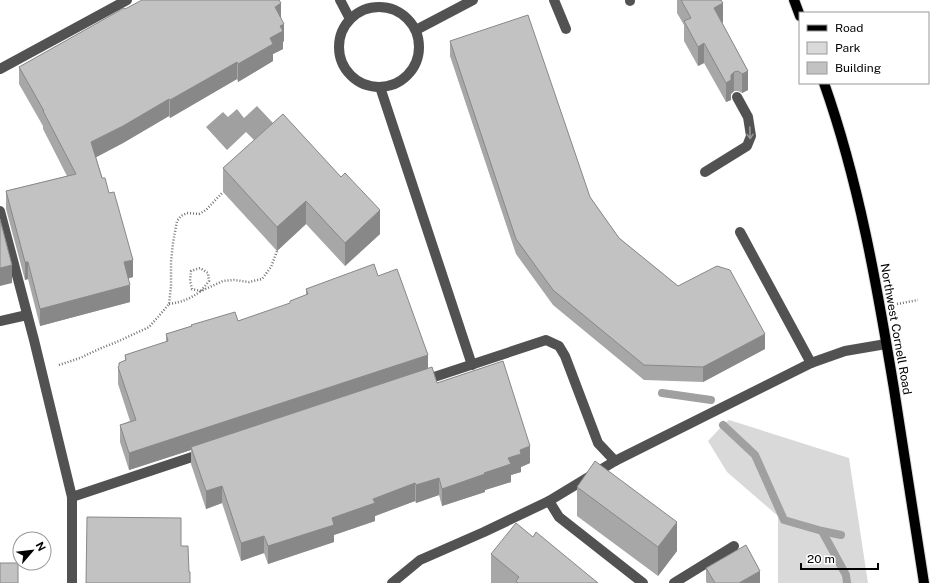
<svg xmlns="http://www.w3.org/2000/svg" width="941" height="583" font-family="'Public Sans',sans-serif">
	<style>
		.green { fill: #d9d9d9 }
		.water { fill: #a0a0a0 }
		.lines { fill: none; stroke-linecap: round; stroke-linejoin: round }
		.stream { stroke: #a0a0a0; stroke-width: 8 }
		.major-casing { stroke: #dbdbdb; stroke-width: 12 }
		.path { stroke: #747474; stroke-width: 2.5; stroke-dasharray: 1 2; stroke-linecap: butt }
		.minor { stroke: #525252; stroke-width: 10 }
		.major { stroke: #000; stroke-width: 10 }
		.wall { fill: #a7a7a7 }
		.shaded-wall { fill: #888 }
		.building { fill: #c2c2c2; stroke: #888 }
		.oneway { stroke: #979797 }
		.labels { text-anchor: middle; stroke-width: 3.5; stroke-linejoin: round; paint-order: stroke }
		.street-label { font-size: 12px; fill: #000; stroke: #fff }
	</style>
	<rect width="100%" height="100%" fill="#fff"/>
	<polygon class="green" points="729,420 849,458 868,583 778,583 778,516 727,472 708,441 723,425"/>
	<polygon class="water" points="257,106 273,123 254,140 246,132 227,150 206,127 223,112 228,117 237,109 244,118"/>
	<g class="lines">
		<g class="stream">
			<polyline points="662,393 711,400"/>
			<polyline points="723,425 755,455 784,520 822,531 846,575 847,583"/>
			<polyline points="822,531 841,535"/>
		</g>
		<defs>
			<g id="major">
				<polyline points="794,0 800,16"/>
				<path d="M824,83C859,182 877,286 894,389C904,454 914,518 924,583"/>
			</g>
		</defs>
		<use href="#major" class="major-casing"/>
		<g class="path">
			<polyline points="201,291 192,289 190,281 191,271 200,268 208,273 209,281 201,291 223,281 234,280 249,282 262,279 271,267 277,251"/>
			<path d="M169,304C182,302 190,299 201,291"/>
			<polyline points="897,304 918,300"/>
			<polyline points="59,365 80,358 99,349 119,341 149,327 158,317 169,304 171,286 171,262 173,243 177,221 181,216 187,213 199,214 206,210 223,192"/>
		</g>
		<g class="minor">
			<polyline points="340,0 350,19"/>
			<polyline points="554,0 566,29"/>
			<polyline points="630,0 630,1"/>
			<circle cx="379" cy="47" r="40"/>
			<polyline points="416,30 473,0"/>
			<polyline points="0,69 127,0"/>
			<polyline points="380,87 472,365"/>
			<polyline points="705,172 747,146 751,136 748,117 737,97"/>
			<polyline points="0,211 34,340 72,497 72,583"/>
			<polyline points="740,232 811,363"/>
			<polyline points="0,321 27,315"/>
			<polyline points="422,381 546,340 559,346 565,356 598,443 615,461"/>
			<polyline points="72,497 204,453"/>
			<polyline points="549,501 559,517 643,583"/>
			<polyline points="392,583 420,560 484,532 549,501 615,461 811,363 845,351 886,344"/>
			<polyline points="674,583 734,546"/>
		</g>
		<use href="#major" class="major"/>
	</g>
	<g class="wall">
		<polygon points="677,0 721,0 723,22 722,23 748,71 748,90 742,93 738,91 734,91 731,94 731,100 726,102 704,63 698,66 684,41 684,25 677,13"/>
		<polygon points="125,9 281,18 284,41 283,42 283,49 273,54 273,61 238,82 237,79 170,118 169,116 123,143 96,157 133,277 128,278 130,302 40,326 28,279 25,280 6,209 6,191 67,176 43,129 43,126 19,84 19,67"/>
		<polygon points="450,41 590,197 619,238 678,286 765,349 703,382 644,380 553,305 516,254 450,56"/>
		<polygon points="283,114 380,234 345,266 306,224 277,251 223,192 223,168"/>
		<polygon points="378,276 428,369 437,383 530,463 521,467 521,472 511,475 511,482 485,490 485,492 442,506 439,495 416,503 415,501 375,516 375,521 334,535 334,542 268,564 264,553 241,561 222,503 206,509 191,464 191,450 129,470 120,442 120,425 130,421 118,384 118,367 119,366 119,363 125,360 125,355 166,342 166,334 191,326 191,325 238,321 290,304 290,301 306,295 306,289"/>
		<polygon points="577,487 677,551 658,576 577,516"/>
		<polygon points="533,537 598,583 491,583 491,554"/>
		<polygon points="706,568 760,583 707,583 706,582"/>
	</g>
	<g class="shaded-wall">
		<polygon points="281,3 281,21 275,7"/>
		<polygon points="723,3 723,22 714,27 714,8"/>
		<polygon points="284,24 284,41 283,42 283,49 273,54 273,61 238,82 238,64 270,38 280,26"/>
		<polygon points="704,43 704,63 698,66 698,47"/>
		<polygon points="237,62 237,79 170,118 170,100"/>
		<polygon points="748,71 748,90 742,93 742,74"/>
		<polygon points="734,72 734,91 731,94 731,100 726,102 726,83 731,75"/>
		<polygon points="169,99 169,116 123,143 91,160 91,142"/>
		<polygon points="306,201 306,224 277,251 277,227"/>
		<polygon points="380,210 380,234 345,266 345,243"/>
		<polygon points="133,260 133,277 124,280 124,262"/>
		<polygon points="25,262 28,262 28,279 25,280"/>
		<polygon points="12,265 12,283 0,286 0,268"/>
		<polygon points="130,285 130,302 40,326 40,309"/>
		<polygon points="765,334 765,349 703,382 703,367"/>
		<polygon points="428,355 428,372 191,447 191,450 129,470 129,453"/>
		<polygon points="530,446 530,463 521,467 521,472 511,475 511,482 485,490 485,492 442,506 442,489 484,473 508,458 520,450"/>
		<polygon points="439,478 439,495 416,503 416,485"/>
		<polygon points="415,483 415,501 375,516 375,521 334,535 334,542 268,564 268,546 373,499"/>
		<polygon points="222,486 222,503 206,509 206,491"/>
		<polygon points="677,522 677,551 658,576 658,547"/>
		<polygon points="264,536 264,553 241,561 241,543"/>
		<polygon points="760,571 760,583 739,583"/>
	</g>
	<g class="building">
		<polygon points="142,0 279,0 281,3 275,7 284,24 280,26 283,31 270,38 273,44 238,64 237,62 170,100 169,99 123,126 91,142 102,178 105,178 109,193 114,192 133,260 124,262 130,285 40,309 28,262 25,262 6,191 76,174 43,111 44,111 19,67 124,8 125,9"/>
		<polygon points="681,0 721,0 723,3 714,8 748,71 742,74 738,71 734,72 731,75 731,80 726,83 704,43 698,47 684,21 691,18"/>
		<polygon points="528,15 590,197 619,238 678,286 717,266 730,270 765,334 703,367 644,365 553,290 516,239 450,41"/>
		<polygon points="283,114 341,177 345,173 380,210 345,243 306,201 277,227 223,168"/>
		<polygon points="0,219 12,265 0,268"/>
		<polygon points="374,264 378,276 397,269 428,355 129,453 120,425 136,420 118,367 119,366 119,363 126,360 125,355 168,341 166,334 192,326 191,325 235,312 238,321 290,303 290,301 308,294 306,289"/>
		<polygon points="503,361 530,446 520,450 521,454 508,458 511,464 484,473 485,474 442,489 439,478 416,485 415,483 373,499 375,503 332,518 334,525 268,546 264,536 241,543 222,486 206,491 191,447 432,367 437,383"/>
		<polygon points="595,461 677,522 658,547 577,487"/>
		<polygon points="87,517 181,518 181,546 188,546 189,572 190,572 190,583 86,583"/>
		<polygon points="516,523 533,537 536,532 598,583 518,583 516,581 519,577 491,554"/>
		<polygon points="746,545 760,571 739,583 715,583 706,568"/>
		<rect x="0" y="563" width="18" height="20"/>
	</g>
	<defs><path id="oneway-shaft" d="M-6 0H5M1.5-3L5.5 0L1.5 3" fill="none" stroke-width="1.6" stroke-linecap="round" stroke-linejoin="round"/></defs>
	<use class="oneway" href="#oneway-shaft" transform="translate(750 133) rotate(88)"/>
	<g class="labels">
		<g class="street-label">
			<text transform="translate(896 329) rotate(80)" y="4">Northwest Cornell Road</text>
		</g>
	</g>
	<rect x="799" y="12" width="130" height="72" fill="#ffffff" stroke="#999999"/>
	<rect x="807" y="25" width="20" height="6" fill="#000000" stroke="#999999"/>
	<text x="835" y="32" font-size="12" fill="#000000">Road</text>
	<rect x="807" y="42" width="20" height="12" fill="#d9d9d9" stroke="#999999"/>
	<text x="835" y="52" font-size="12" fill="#000000">Park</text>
	<rect x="807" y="62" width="20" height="12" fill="#c2c2c2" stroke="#999999"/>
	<text x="835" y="72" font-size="12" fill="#000000">Building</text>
	<g transform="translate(32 551) rotate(62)"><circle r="19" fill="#ffffff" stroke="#999999"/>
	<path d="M0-3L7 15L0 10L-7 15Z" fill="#000000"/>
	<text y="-6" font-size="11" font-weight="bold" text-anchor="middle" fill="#000000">N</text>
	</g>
	<path d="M801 563v6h77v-6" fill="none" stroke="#000000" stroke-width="2"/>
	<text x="807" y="563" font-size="12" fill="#000000" stroke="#ffffff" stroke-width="3" paint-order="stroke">20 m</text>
</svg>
